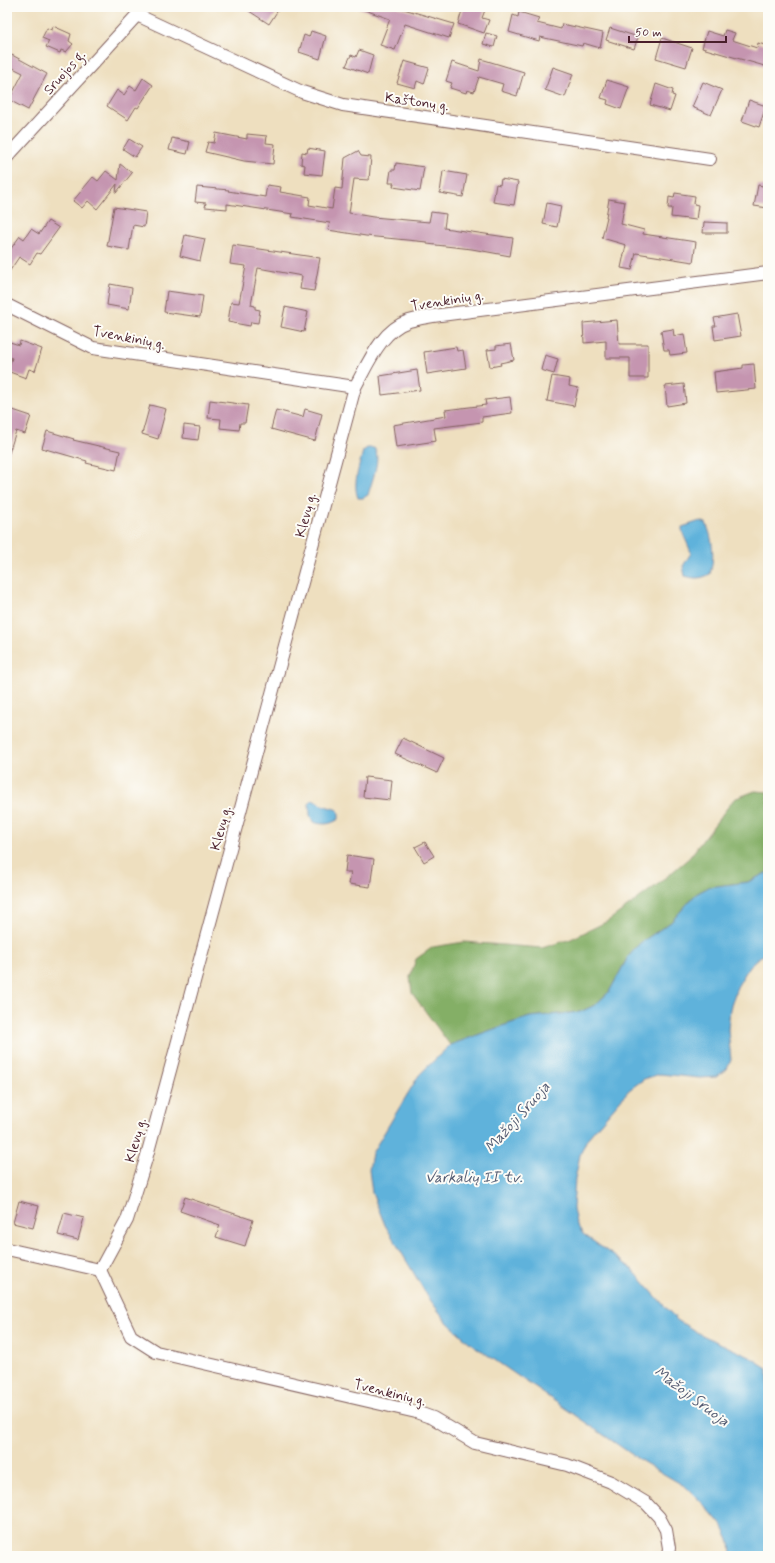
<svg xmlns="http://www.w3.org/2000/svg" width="775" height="1563" font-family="Mynerve,sans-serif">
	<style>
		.forest { fill: #84af66; stroke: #676748 }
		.water { fill: #5fb2db; stroke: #546883 }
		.building { fill: #c595b0 }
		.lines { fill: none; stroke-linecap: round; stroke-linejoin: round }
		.minor-casing { stroke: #83625f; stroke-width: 14 }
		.minor { stroke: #fff; stroke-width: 12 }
		.labels { text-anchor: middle; stroke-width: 4; stroke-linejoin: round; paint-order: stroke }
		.street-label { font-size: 14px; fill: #4a1f2b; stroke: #fdfcf7 }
		.water-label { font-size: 15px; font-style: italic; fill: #525a71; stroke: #fdfcf7 }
	</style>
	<rect width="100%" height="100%" fill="#fdfcf7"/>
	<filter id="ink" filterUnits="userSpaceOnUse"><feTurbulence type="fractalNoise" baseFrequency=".025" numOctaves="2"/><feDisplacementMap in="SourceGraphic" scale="8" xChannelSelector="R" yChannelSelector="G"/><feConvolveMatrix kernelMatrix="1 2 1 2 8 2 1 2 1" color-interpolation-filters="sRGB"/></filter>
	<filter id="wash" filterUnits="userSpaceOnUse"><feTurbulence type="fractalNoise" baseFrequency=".012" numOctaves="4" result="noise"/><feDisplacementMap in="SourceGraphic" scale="16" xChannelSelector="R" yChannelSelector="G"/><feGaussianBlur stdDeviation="0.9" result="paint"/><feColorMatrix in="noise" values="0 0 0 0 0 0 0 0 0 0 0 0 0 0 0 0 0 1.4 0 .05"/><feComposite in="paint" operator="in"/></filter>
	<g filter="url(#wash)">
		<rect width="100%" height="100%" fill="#eedfbf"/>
		<polygon class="forest" points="755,791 768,792 768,872 748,882 709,887 696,894 671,922 640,943 628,957 609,992 595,1005 580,1012 530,1017 505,1025 450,1045 412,993 410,977 416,959 433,947 464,942 542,948 571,939 608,921 657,885 689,858 734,799"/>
		<g class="water">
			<path d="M367,448H374C382,457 371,484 368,495L363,498H358C352,484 360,464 363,451Z"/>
			<path d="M700,521L706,523C713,539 715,557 710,574C701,579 695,579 685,576L683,566L691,553C689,545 681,533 682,527Z"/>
			<path d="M313,799L322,805L338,810L339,814V819C330,825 322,825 313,822L310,815L309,803Z"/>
			<polygon points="768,872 768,954 761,956 749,967 737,987 730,1009 728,1030 731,1060 727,1069 716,1077 700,1078 660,1074 644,1079 629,1090 587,1139 580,1155 575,1179 573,1208 576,1223 583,1234 631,1268 677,1320 700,1334 752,1358 768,1369 768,1556 731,1556 730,1542 723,1527 708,1509 686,1487 640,1460 470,1343 446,1321 428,1297 385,1225 372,1193 369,1170 372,1153 419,1075 450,1045 505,1025 530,1017 580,1012 595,1005 609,992 628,957 640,943 671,922 696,894 709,887 748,882"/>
		</g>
		<g id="blocks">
			<g class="building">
				<polygon points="243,7 280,7 269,24"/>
				<polygon points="359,7 397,7 454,24 449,38 405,24 395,50 380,45 390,19 359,8"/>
				<polygon points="463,7 475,7 485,10 482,18 489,20 484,33 458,24"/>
				<polygon points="519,12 539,18 537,23 561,29 562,24 603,33 600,48 583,43 582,46 540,37 539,41 509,32 513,15 518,17"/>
				<polygon points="53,26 71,34 69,41 73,44 66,52 61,50 60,53 46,47 49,41 42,38 47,28 52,30"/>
				<polygon points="610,28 638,37 634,49 606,40"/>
				<polygon points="725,30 735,33 732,40 757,48 758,43 768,46 768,67 702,48 707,31 723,36"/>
				<polygon points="311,31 326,36 320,59 299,52 304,35 309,37"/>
				<polygon points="486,33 497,36 494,47 483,44"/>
				<polygon points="662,38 692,48 686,67 656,58"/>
				<polygon points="359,50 373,55 368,74 346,66 351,55 356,57"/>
				<polygon points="12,55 47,74 28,110 9,100 23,73 7,65"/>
				<polygon points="481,59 524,72 517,96 501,91 503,84 479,77 474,92 467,90 466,93 450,88 452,83 446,81 452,62 479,71"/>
				<polygon points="404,61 429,68 424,84 417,81 415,88 397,83"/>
				<polygon points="553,67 573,74 565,97 545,90"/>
				<polygon points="143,78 153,85 138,108 136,107 128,120 107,106 117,90 124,95 130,86 136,90"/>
				<polygon points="607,80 629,87 621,109 607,104 608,100 601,98"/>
				<polygon points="703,82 722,90 711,115 692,107"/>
				<polygon points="656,84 673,90 672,95 675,96 670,111 650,105"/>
				<polygon points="749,100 766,106 759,127 742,121"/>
				<polygon points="216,133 247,139 247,134 267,136 266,143 275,144 273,164 244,161 205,152 208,142 214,143"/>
				<polygon points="172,138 190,142 187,154 169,150"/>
				<polygon points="129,139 142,147 135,157 123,149"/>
				<polygon points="308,148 325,151 322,175 304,173 305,165 301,164 302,152 307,153"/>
				<polygon points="358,151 361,156 371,157 369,180 354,179 349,213 373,217 429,222 431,212 446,214 444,228 513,238 510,256 472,249 427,244 427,242 366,236 328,230 330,223 292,217 293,214 227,204 227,209 205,207 206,203 195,202 197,187 229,190 228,191 265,197 267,185 281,187 280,192 310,197 309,205 332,209 335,188 342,189 345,158"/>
				<polygon points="396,163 424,167 420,191 393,187 394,183 389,183 391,170 395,170"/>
				<polygon points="120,164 132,173 116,193 117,184 97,209 88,201 82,208 73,201 93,177 98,181 106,171 118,180"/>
				<polygon points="443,171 467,175 463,197 440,193"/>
				<polygon points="501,179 518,182 514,205 493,202 496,184 500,185"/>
				<polygon points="758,185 768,187 768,208 754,206"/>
				<polygon points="675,193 695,196 694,204 698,205 696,220 671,217 672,208 668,208 669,197 674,198"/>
				<polygon points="609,199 625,202 621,224 644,230 643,234 696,242 693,262 636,253 632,270 621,268 626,245 602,238 607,217 606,217"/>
				<polygon points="547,203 561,206 557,227 543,224"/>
				<polygon points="114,207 146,212 144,227 133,225 129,250 107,246"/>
				<polygon points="48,221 59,228 40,254 37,253 30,264 19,257 7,275 7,254 20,236 24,239 31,229 39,234"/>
				<polygon points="704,222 727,223 727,233 703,233"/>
				<polygon points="185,235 205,239 200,261 180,256"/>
				<polygon points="233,245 320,258 314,291 300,289 302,276 258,268 251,305 255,306 255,309 260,310 258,323 251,322 250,326 228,322 231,302 239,303 246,266 230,264"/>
				<polygon points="110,284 132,288 129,309 107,305"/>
				<polygon points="167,291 203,296 200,317 164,312"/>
				<polygon points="285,307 308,312 304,332 281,327"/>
				<polygon points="737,314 741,336 715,340 713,326 716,326 714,318"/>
				<polygon points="617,320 619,344 648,344 648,378 630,378 630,358 606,358 606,341 584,343 583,323"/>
				<polygon points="673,329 674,336 684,334 687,353 670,355 669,350 664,350 661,331"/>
				<polygon points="7,341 19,345 20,341 42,349 35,371 29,369 26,378 7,371 12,358 7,356"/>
				<polygon points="511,344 514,360 500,363 501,365 490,367 487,350 496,349 496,346"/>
				<polygon points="456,347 457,351 463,350 466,368 427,374 424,352"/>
				<polygon points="545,355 558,359 554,374 541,370"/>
				<polygon points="754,364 756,389 716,393 714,372 743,368 743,365"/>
				<polygon points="417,370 420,390 382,395 380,376"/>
				<polygon points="552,376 570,379 569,386 578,388 574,406 547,401"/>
				<polygon points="684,384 686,403 667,406 665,386"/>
				<polygon points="510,397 512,413 482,417 482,422 434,428 436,441 396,447 393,425 446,416 445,410 486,405 485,400"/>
				<polygon points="210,400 248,405 245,423 240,423 239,430 220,428 221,419 208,418"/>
				<polygon points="150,405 166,409 158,439 142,434"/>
				<polygon points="10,409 31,416 25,434 16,431 9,453 7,452 7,418"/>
				<polygon points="305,409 322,414 315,441 271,429 276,410 303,417"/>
				<polygon points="184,425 200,427 198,440 183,438"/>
				<polygon points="47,431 74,439 73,440 120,451 116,470 86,463 87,461 42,448"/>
				<polygon points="403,738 444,758 437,773 395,754"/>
				<polygon points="365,777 392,780 390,800 363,797"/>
				<polygon points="425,842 434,856 424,862 415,847"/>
				<polygon points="347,855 374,859 370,887 349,884 351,872 345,872"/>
				<polygon points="185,1197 253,1220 245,1246 216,1237 220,1225 180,1211"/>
				<polygon points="19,1201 39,1206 33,1228 13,1223"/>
				<polygon points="64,1213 84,1218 78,1240 58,1235"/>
			</g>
		</g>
	</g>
	<g filter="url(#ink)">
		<use href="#blocks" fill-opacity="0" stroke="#83625f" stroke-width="1"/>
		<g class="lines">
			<defs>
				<g id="minor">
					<polyline points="137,15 302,92 343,105 710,159"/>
					<polyline points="7,157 137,15 142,7"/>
					<path d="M7,305L93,348L355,387C368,364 381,330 409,321C416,319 425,317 433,316L768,273"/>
					<polyline points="7,1249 100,1270"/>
					<polyline points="100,1270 127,1220 146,1159 355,387"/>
					<polyline points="100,1270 131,1336 156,1352 416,1412 433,1418 475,1443 567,1465 611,1482 646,1503 659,1517 666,1530 669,1548 668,1556"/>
				</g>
			</defs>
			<use href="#minor" class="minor-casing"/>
			<use href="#minor" class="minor"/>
		</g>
	</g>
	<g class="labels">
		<g class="street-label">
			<text transform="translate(64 72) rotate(-48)" y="5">Sruojos g.</text>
			<text transform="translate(417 101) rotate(8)" y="5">Kaštonų g.</text>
			<text transform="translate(447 300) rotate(-9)" y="5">Tvenkinių g.</text>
			<text transform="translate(129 337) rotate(11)" y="5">Tvenkinių g.</text>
			<text transform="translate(305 515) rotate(-75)" y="5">Klevų g.</text>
			<text transform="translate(220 828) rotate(-75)" y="5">Klevų g.</text>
			<text transform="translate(135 1140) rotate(-74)" y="5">Klevų g.</text>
			<text transform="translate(390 1392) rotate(14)" y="5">Tvenkinių g.</text>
		</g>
		<g class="water-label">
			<text transform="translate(517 1117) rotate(-48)" y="5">Mažoji Sruoja</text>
			<text x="474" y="1182">Varkalių II tv.</text>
			<text transform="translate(692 1396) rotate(37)" y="5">Mažoji Sruoja</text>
		</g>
	</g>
	<rect width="775" height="1563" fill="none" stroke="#fdfcf7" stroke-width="24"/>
	<path d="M629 36v6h97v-6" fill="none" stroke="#4a1f2b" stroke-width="2"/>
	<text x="635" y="36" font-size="12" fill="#4a1f2b" stroke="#fdfcf7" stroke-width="3" paint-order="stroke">50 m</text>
</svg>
